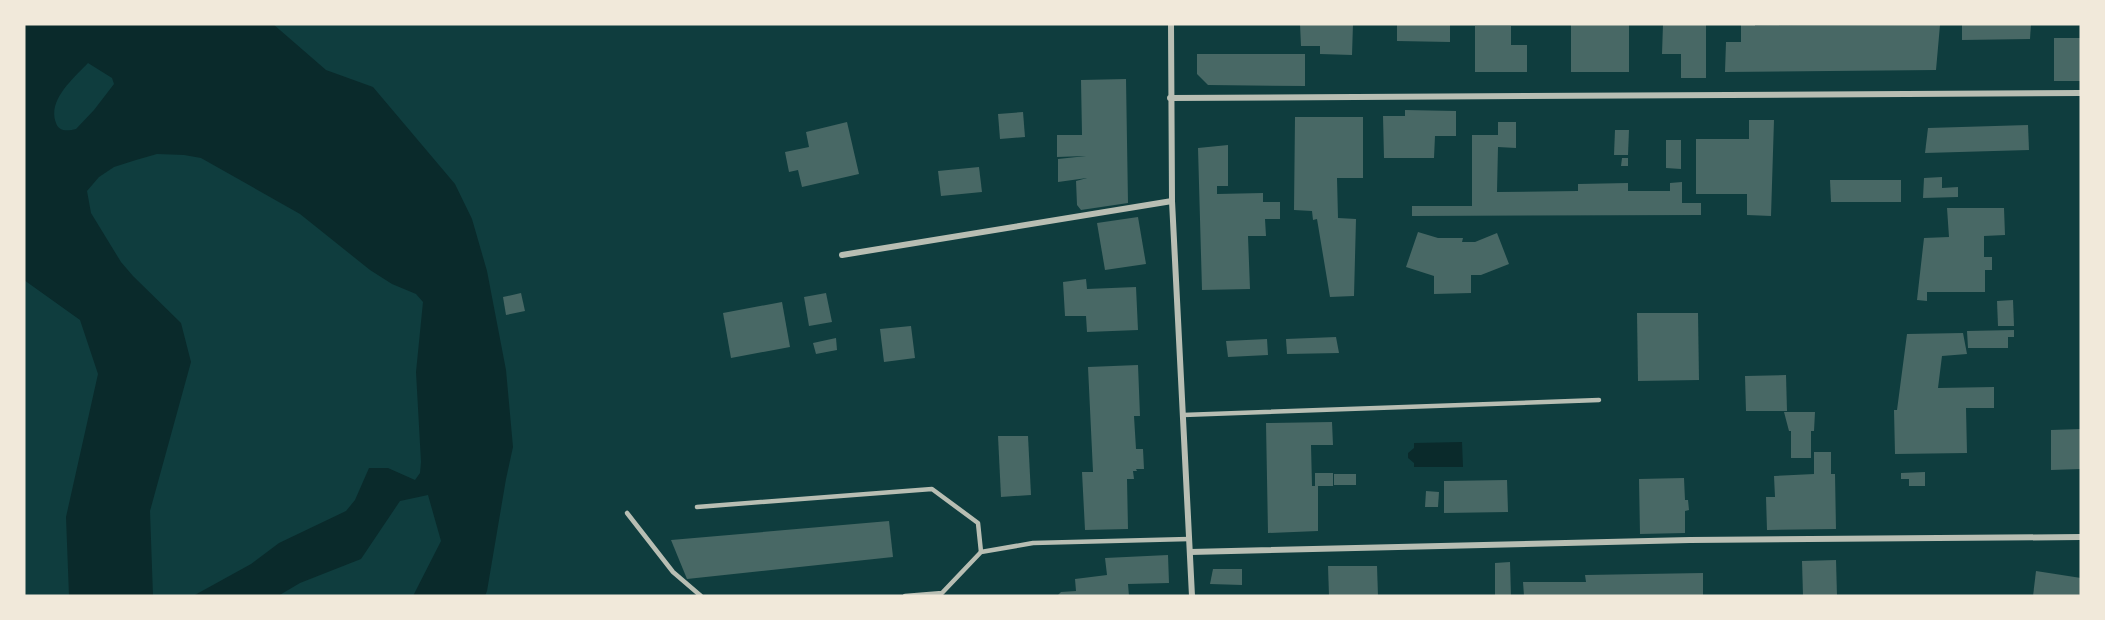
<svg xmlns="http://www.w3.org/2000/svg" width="2105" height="620" font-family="Quicksand,sans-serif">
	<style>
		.water { fill: #0a2a2b; fill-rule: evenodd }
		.building { fill: #486865 }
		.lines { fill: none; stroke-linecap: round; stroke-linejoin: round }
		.service { stroke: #b8beb3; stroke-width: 4.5 }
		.minor { stroke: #b8beb3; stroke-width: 6 }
	</style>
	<rect width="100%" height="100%" fill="#0f3d3e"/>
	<g class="water">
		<path d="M24,24H273L326,70L373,87L455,184L472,219L487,271L506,370L513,447L506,479L487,591L485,596H413L441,541L428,495L400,501L361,559L300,583L278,596H193L251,564L279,543L346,511L355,500L369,468H388L415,480L420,473L421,462L416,372L423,302L416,294L392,284L370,270L300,214L201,158L184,155L157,154L136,160L114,167L99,177L87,191L91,213L121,262L133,276L181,323L191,362L150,511L153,596H69L66,517L98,374L80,320L24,280ZM88,63L112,78L114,84L94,110L76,129C68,131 59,132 56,123C47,100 74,78 88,63Z"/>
		<polygon points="1462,442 1463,467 1414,467 1414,463 1408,458 1408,453 1414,448 1414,443"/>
	</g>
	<g class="building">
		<polygon points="1300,24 1353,24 1352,55 1320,54 1320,46 1301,46"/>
		<polygon points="1397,24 1450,24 1450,42 1397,41"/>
		<rect x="1571" y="24" width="58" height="48"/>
		<polygon points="1663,24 1706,24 1706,78 1681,78 1681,54 1662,54"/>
		<polygon points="1741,24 1755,24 1755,26 1940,25 1936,70 1725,72 1726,42 1741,42"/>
		<polygon points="1962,24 2031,24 2030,39 1962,40"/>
		<polygon points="1475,26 1511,26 1511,45 1527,45 1527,72 1475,72"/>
		<rect x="2054" y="38" width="27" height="43"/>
		<polygon points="1197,54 1305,54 1305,86 1208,85 1197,74"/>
		<polygon points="1126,79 1128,203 1081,210 1077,205 1076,181 1087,178 1058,182 1058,159 1086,156 1057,157 1057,135 1082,135 1081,80"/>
		<polygon points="1405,110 1456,111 1456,136 1435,136 1434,158 1384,158 1383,116 1405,116"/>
		<polygon points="1023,112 1025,137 1000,139 998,114"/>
		<polygon points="1295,117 1363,117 1363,178 1337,178 1338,218 1356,219 1354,296 1330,297 1317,219 1313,220 1312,211 1294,210"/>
		<polygon points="1749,120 1774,120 1771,216 1747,215 1747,194 1696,194 1696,139 1749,139"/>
		<polygon points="847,122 859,174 802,187 798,170 789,172 785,152 809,147 806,132"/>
		<polygon points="1498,122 1516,122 1516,148 1498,147 1497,192 1578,191 1578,184 1628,183 1628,191 1670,191 1670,183 1682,182 1682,203 1701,203 1701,215 1412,216 1412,206 1472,206 1472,135 1498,135"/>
		<polygon points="2028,125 2029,150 1925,153 1928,128"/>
		<polygon points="1615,130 1629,130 1628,155 1614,155"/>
		<polygon points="1666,140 1681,140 1681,169 1666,168"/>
		<polygon points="1228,145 1228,186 1217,186 1217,194 1263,193 1263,202 1280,202 1280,219 1265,219 1266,236 1248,236 1250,289 1202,290 1198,148"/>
		<polygon points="1622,158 1628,158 1628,166 1621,166"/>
		<polygon points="979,167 982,192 941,196 938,171"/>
		<polygon points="1942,177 1942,188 1958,187 1958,197 1923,198 1924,178"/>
		<polygon points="1830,180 1901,180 1901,202 1831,202"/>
		<polygon points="1947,208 2004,208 2005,235 1984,236 1984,257 1992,257 1992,270 1985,270 1985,292 1927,292 1927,301 1917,300 1924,238 1949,237"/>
		<polygon points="1138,217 1146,264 1105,270 1097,223"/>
		<polygon points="1418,232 1438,238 1463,238 1462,242 1475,242 1497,233 1509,264 1481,275 1471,275 1471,293 1434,294 1434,276 1406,267"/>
		<polygon points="1086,279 1087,289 1136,287 1138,330 1087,332 1086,316 1065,316 1063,282"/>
		<polygon points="521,293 525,311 506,315 503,297"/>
		<polygon points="826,293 832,322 809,326 804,297"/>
		<polygon points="2013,300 2014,326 1998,326 1997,301"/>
		<polygon points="782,302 790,347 731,358 723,313"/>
		<polygon points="1637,313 1698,313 1699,380 1638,381"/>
		<polygon points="911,326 915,358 884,362 880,329"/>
		<polygon points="2014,330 2014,337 2008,337 2008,348 1968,348 1967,331"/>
		<polygon points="1963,333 1967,354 1942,356 1938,388 1994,387 1994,408 1966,408 1967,453 1895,454 1894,410 1897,410 1907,334"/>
		<polygon points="1336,337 1339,353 1287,354 1286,339"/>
		<polygon points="836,338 837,350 816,354 813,343"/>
		<polygon points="1267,339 1268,355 1228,357 1226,341"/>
		<polygon points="1138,365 1140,416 1134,416 1136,449 1143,449 1144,469 1136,469 1137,471 1133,471 1134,479 1127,479 1128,529 1085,530 1082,472 1093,472 1088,367"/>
		<polygon points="1786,375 1787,411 1746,411 1745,376"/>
		<polygon points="1784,412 1815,412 1814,431 1811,431 1811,458 1791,458 1791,431 1789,431"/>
		<polygon points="1332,422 1333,445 1311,445 1312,486 1315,486 1315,473 1333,473 1333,486 1318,486 1318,531 1268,533 1266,423"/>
		<polygon points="2081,429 2081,469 2051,470 2051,430"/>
		<polygon points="998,436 1028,436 1031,495 1001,497"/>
		<polygon points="1814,452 1831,452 1831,474 1835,474 1836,529 1767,530 1766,497 1775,497 1774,476 1814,474"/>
		<polygon points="1925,472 1925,486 1909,486 1909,479 1901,479 1901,473"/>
		<rect x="1334" y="474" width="22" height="11"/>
		<polygon points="1684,478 1685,500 1688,500 1689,510 1685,511 1685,533 1640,534 1639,479"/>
		<polygon points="1507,480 1508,512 1444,513 1444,481"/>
		<polygon points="1426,491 1439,492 1438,507 1425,507"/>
		<polygon points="889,521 893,557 687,579 671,540"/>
		<polygon points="1168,555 1169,583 1128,584 1129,596 1057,596 1061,592 1076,591 1075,579 1107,575 1105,558"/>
		<polygon points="1836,560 1837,596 1803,596 1802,561"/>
		<polygon points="1510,562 1511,596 1495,596 1495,563"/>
		<polygon points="1328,566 1377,566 1378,596 1329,596"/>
		<polygon points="1213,569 1242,569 1242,585 1210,584"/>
		<polygon points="2036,571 2081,578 2081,596 2033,596"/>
		<polygon points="1703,573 1703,596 1524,596 1523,582 1586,582 1585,575"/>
	</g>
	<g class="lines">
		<g class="service">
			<polyline points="1183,415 1599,400"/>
			<polyline points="697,507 932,489 978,523 981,552"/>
			<polyline points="627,513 673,572 701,596"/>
			<polyline points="905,596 942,593 981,552 1033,543 1189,539"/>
		</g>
		<g class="minor">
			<polyline points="1171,24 1172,201 1192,596"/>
			<polyline points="1170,98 2081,93"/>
			<polyline points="842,255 1172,201"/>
			<polyline points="1190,552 1690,540 2081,537"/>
		</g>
	</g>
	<rect width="2105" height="620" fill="none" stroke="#f1e9da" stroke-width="51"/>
</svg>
